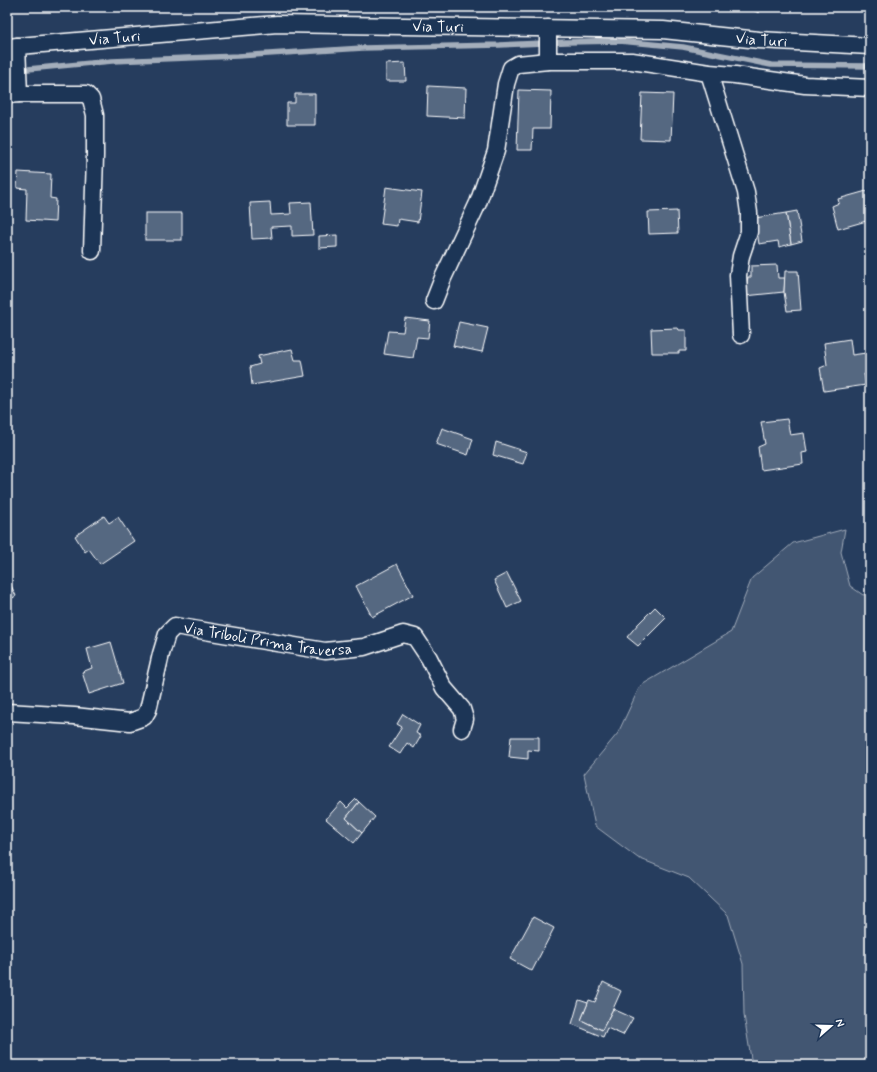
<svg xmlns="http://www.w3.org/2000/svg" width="877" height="1072" font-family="Mynerve,sans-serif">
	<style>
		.green { fill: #425672; stroke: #a0aab8 }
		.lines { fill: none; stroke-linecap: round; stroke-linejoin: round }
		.stream { stroke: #a4aebb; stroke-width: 5.5 }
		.building { fill: #556781; stroke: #fff }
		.minor-casing { stroke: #fff; stroke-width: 19 }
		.minor { stroke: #1d3557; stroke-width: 16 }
		.labels { text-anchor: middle; stroke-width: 3; stroke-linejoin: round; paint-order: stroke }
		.street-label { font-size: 15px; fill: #fff; stroke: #1d3557 }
	</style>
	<rect width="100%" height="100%" fill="#263d5e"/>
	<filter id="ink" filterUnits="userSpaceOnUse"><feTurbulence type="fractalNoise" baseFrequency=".025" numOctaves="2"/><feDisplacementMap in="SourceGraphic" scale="8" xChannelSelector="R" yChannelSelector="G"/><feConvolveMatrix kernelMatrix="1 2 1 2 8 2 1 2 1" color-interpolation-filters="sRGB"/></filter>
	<g filter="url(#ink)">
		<polygon class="green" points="845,529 841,552 850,586 863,595 870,593 870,1065 752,1065 744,1015 743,964 728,915 689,878 638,858 595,826 584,774 618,733 640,686 731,632 752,578 793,543"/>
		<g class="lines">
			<polyline class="stream" points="7,71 112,61 238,56 363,48 500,45 567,42 620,41 683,47 771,65 870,66"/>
		</g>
		<g class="building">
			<polygon points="746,7 762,7 759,13"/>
			<polygon points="405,63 406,81 386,81 386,64"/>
			<polygon points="428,86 466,88 465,118 427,116"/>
			<polygon points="519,90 551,91 550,129 533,129 532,150 517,150"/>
			<polygon points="642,93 673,94 671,140 640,139"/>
			<polygon points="295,94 315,94 315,125 287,125 287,103 295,103"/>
			<polygon points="18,172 51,174 50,198 56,199 55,222 26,220 27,189 17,188"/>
			<polygon points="386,187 422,192 418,222 398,219 397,226 381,224"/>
			<polygon points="870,190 870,220 838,229 832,206 839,203 838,199"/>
			<polygon points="270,202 271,215 291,214 290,203 311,202 313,235 292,236 292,226 271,227 272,238 252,239 250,203"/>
			<polygon points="677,211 678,233 649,234 648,212"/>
			<polygon points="797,211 802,241 791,244 786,213"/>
			<rect x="145" y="213" width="37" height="27"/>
			<polygon points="786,213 791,244 779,247 778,241 759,244 755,218"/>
			<polygon points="337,235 337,247 319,248 319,236"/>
			<polygon points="777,265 778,278 785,278 784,292 745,296 748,277 751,277 751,266"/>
			<polygon points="785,271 798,271 801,310 787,311 784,292"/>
			<polygon points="405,318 430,321 428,338 417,337 413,358 384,354 388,331 403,332"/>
			<polygon points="459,322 488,328 482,352 453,346"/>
			<polygon points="678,328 679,330 686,330 686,351 679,351 679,353 652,353 651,329"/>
			<polygon points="850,339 852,355 866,353 869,374 864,374 866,385 824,391 820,368 827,365 824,343"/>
			<polygon points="292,349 295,360 302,360 305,376 252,385 250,367 260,364 258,356"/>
			<polygon points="787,419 790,435 804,433 807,452 802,453 803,464 761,470 758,447 765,444 761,422"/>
			<polygon points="442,428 473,439 468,455 436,444"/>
			<polygon points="496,442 527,452 523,464 493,455"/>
			<polygon points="104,516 109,523 118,517 134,541 100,564 89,549 85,552 75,536"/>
			<polygon points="397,564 413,595 372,617 356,586"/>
			<polygon points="507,573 521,601 507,608 494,580"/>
			<polygon points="7,577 16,596 7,601"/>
			<polygon points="655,607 666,618 638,646 627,637 638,624"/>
			<polygon points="111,642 123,683 89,694 82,672 92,668 87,649"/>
			<polygon points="403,714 420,725 416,733 421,736 414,748 407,743 400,754 389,747 402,727 397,724"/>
			<polygon points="511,737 539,737 539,751 528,750 528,759 509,757"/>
			<polygon points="356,799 359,802 346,818 362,833 354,843 326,819 341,802 347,808"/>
			<polygon points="359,802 375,817 362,833 346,818"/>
			<polygon points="533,917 554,928 532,971 510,959"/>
			<polygon points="603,982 621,991 613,1009 602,1030 581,1020 589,1000 595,1002"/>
			<polygon points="579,1000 588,1003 581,1020 602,1030 613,1009 633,1018 623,1035 607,1028 603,1037 572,1024"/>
		</g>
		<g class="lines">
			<defs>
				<g id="minor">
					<polyline points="548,28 548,61"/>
					<polyline points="17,46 19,94"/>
					<path id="s1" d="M7,47L277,24L663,30L759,40L870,46"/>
					<polyline points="709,73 746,192 749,213 749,232 741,256 738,275 741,335"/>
					<polyline points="7,95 19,94 86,94 91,99 95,115 95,156 92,251"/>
					<polyline points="434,301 443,278 478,203 496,151 506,84 511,68 518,64 548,61 632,61 709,73 735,75 805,85 870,88"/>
					<path id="s2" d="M7,712L74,716L130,722L144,717L148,710L161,654L167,634L175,626L325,651L364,647L403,634L415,637L429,658L444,688L462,709L465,719L462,729"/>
				</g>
			</defs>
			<use href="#minor" class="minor-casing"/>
			<use href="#minor" class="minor"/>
		</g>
	</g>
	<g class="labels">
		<g class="street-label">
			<text dy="5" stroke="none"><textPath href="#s1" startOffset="432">Via Turi</textPath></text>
			<text dy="5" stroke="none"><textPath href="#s1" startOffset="108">Via Turi</textPath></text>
			<text dy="5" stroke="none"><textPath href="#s1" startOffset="756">Via Turi</textPath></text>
			<text dy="5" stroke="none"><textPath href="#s2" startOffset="330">Via Triboli Prima Traversa</textPath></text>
		</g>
	</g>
	<rect width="877" height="1072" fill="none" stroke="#1d3557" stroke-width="24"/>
	<rect x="12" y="12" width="853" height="1048" fill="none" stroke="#fff" stroke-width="1.5" filter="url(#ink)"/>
	<g transform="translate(831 1026) rotate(70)" stroke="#1d3557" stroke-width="3" paint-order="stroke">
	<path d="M0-3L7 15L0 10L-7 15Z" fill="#ffffff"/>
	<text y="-6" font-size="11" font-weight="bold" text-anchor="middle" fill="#ffffff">N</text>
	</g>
</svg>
